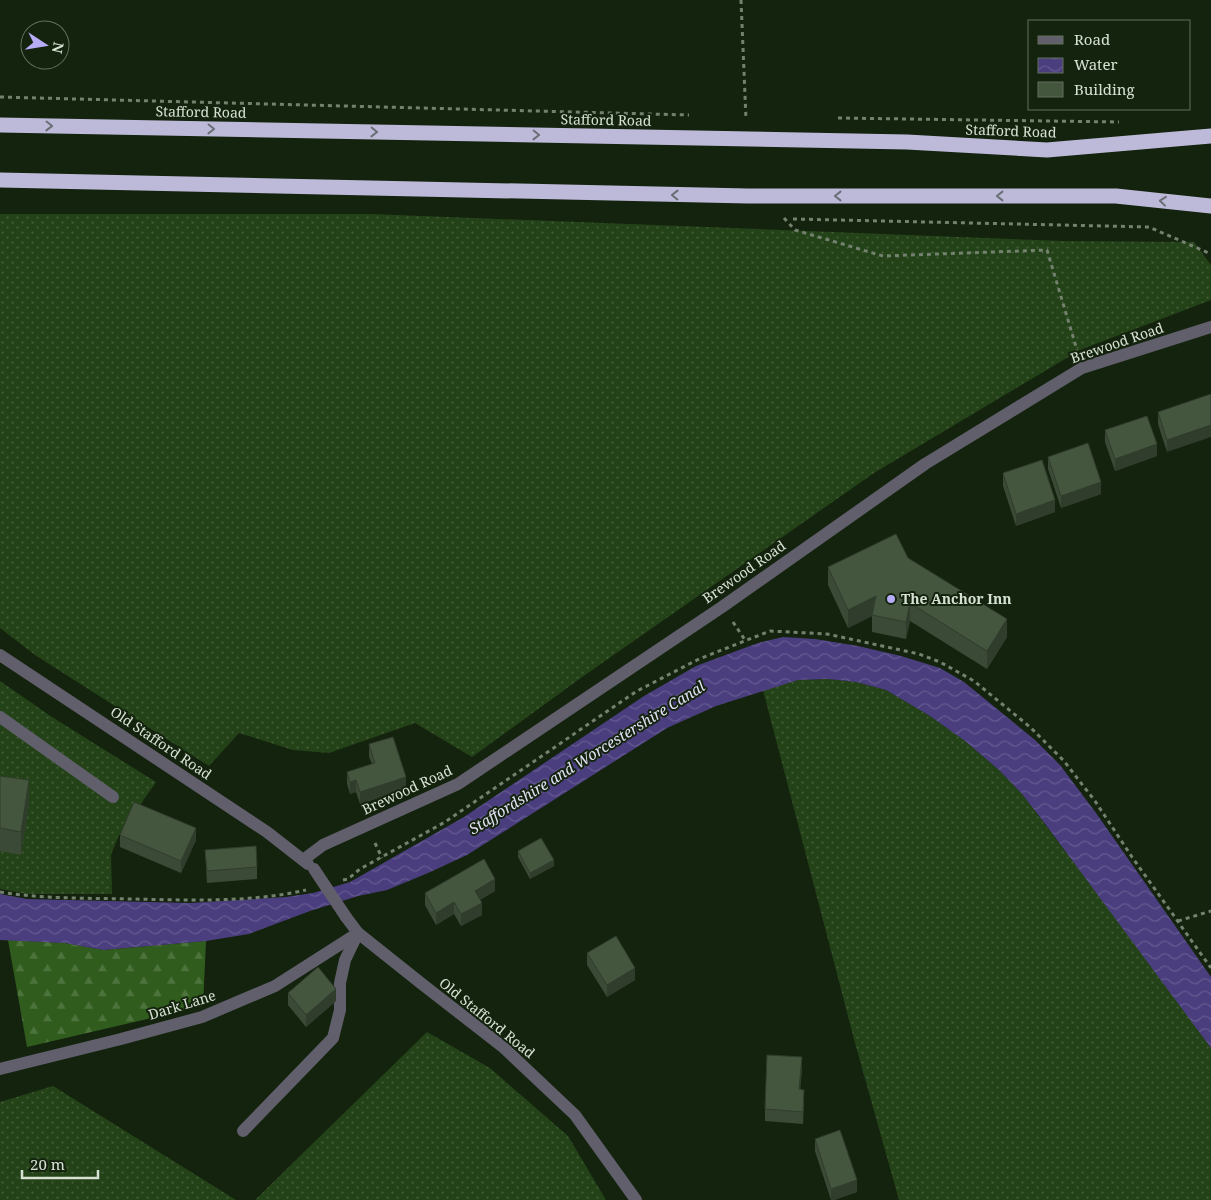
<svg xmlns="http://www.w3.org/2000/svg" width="1211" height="1200" font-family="'Noto Serif',serif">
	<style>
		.grass { fill: url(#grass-dots) }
		.forest { fill: url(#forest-firs) }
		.water { fill: url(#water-waves) }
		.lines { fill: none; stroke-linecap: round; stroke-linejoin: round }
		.path { stroke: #74816f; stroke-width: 3; stroke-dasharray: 4 4; stroke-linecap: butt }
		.minor { stroke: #605f6b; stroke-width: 12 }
		.highway { stroke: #bdbad9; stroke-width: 15 }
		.minor-bridge { stroke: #605f6b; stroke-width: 12 }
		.wall { fill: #3b4a36 }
		.shaded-wall { fill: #303c2c }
		.building { fill: #45563f; stroke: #303c2c }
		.oneway { stroke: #686e74 }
		.poi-dot { fill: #b6acf8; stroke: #14230e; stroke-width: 2 }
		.labels { text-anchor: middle; stroke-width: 4; stroke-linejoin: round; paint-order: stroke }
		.street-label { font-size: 14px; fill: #d6e1d3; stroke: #14230e }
		.poi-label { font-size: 14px; font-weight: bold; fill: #d6e1d3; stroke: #14230e; text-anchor: start }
		.water-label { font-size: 15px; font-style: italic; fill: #e2e0f4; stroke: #14230e }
	</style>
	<defs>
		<pattern id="grass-dots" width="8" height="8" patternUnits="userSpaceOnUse" patternTransform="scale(1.25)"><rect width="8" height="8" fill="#234217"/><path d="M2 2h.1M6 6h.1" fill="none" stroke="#425d38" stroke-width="1.8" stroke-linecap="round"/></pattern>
		<pattern id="forest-firs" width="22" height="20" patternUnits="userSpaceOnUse" patternTransform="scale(1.25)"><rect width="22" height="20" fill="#305c1d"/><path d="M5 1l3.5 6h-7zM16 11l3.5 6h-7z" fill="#4d733d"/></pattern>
		<pattern id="water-waves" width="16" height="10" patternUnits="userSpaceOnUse" patternTransform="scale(1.25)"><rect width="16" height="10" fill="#4b3e7f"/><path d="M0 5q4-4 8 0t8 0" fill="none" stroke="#645a90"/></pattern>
	</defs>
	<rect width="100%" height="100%" fill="#14230e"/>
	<g class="grass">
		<polygon points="0,214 371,214 1063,241 1194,242 1211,265 1211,300 1080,350 874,473 585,675 472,757 415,723 329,753 293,750 239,733 209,766 35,655 0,628"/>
		<polygon points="828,679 856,682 886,690 930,716 965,741 999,770 1022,794 1122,926 1211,1048 1211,1200 899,1200 855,1043 763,690 798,680"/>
		<polygon points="0,681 52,717 156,782 118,837 111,855 112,894 27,894 0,889"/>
		<polygon points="427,1032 490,1068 568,1136 606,1200 255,1200"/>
		<polygon points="53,1086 236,1200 0,1200 0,1102"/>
	</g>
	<polygon class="forest" points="8,940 65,943 103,950 206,941 203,1006 27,1047"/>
	<polygon class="water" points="783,637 815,639 858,646 901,656 940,668 964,682 1035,740 1060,765 1096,813 1211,977 1211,1048 1046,825 1022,794 999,770 965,741 930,716 886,690 856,682 828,679 798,680 716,706 667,728 467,855 428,873 387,890 358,896 310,911 249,934 206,941 103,950 65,943 0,940 0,894 27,899 190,903 286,897 313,893 350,882 464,817 644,696 696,666 758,643"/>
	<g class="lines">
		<g class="path">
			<polyline points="741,0 746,119"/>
			<polyline points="0,97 689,115"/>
			<polyline points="838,118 1119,122"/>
			<polyline points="784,218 795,230 883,256 1047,250 1077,350"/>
			<polyline points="793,219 1149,227 1211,254"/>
			<polyline points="733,622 745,640"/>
			<polyline points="375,843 382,858"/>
			<polyline points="343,880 348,879 360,869 445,822 637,691 699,659 770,631 827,634 919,654 940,662 974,681 1030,727 1064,761 1095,801 1132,857 1211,968"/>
			<path d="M0,892C43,899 87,898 130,899C187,900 250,903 306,890"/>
			<polyline points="1178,921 1211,911"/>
		</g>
		<g class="minor">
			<polyline points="0,655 267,832 308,864"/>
			<polyline points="0,717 113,797"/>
			<polyline points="303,860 323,845 458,784 722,607 925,464 1082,368 1211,327"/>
			<polyline points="346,917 358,933 422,984 503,1047 575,1115 636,1200"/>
			<polyline points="0,1069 121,1039 202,1017 275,986 358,933"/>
			<polyline points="243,1131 333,1038 340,1010 340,983 345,960 358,933"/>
		</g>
		<g class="highway">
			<polyline points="0,125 907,142 1047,150 1211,136"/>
			<polyline points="0,180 748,196 1116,196 1211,206"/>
		</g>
		<polyline class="minor-bridge" points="314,869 346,917"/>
	</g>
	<g class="wall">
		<polygon points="1211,394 1167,452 1158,424 1158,412"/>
		<polygon points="1105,430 1157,456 1115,471 1105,442"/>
		<polygon points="1048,457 1101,494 1061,508 1048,469"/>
		<polygon points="1003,473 1055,512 1016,526 1003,486"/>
		<polygon points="908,558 1007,637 987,669 910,621 906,639 872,632 872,616 848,628 828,585 828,567"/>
		<polygon points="369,744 406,789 360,804 356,792 350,794 347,784 347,772 372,764 369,757"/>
		<polygon points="0,776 29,803 21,855 0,851"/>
		<polygon points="120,835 196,840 181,873 120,847"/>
		<polygon points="205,850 257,867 257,879 207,883"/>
		<polygon points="518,851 554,866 530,879 518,857"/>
		<polygon points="495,891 480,900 482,915 461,926 454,914 436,925 425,905 425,893"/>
		<polygon points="587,953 635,980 607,997 587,965"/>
		<polygon points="288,993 336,1001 306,1027 288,1005"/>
		<polygon points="802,1069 800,1090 804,1102 803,1124 765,1121 765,1109"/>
		<polygon points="815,1139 857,1192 834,1200 831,1200 815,1151"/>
	</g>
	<g class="shaded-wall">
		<polygon points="1211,425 1211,437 1167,452 1167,440"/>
		<polygon points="1157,444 1157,456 1115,471 1115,459"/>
		<polygon points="1101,482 1101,494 1061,508 1061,496"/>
		<polygon points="1055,500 1055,512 1016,526 1016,514"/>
		<polygon points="876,596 872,616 848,628 848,610"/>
		<polygon points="910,603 910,621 906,639 906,622"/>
		<polygon points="1007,619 1007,637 987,669 987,651"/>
		<polygon points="406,777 406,789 360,804 360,792"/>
		<polygon points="29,780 29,803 21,855 21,832"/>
		<polygon points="356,780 356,792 350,794 350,782"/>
		<polygon points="196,828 196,840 181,873 181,861"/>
		<polygon points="554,860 554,866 530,879 530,873"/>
		<polygon points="495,879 495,891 475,903 475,891"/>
		<polygon points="454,902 454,914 436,925 436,913"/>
		<polygon points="482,903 482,915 461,926 461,914"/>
		<polygon points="635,968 635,980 607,997 607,985"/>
		<polygon points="336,989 336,1001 306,1027 306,1015"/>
		<polygon points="802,1057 802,1069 799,1102 799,1089"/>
		<polygon points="857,1180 857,1192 834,1200 831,1200 831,1189"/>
	</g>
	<g class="building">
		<polygon points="1211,394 1211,425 1167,440 1158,412"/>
		<polygon points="1147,416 1157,444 1115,459 1105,430"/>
		<polygon points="1088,443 1101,482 1061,496 1048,457"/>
		<polygon points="1042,460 1055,500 1016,514 1003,473"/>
		<polygon points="896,534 908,558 1007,619 987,651 910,603 906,622 872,615 876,596 848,610 828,567"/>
		<polygon points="393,737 406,777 360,792 356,780 350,782 347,772 375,763 369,744"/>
		<polygon points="0,776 29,780 21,832 0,828"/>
		<polygon points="134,802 196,828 181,861 120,835"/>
		<polygon points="541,838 554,860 530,873 518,851"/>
		<polygon points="256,846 257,867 207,871 205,850"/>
		<polygon points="484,859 495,879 475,891 482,903 461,914 454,902 436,913 425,893"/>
		<polygon points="616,936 635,968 607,985 587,953"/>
		<polygon points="318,967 336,989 306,1015 288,993"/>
		<polygon points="767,1055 802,1057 799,1089 804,1090 803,1112 765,1109"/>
		<polygon points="840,1130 857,1180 831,1189 815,1139"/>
	</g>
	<defs><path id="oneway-chevron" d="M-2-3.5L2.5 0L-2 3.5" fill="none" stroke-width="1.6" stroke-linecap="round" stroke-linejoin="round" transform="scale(1.25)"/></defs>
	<g class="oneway">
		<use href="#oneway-chevron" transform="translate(49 126) rotate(1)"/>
		<use href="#oneway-chevron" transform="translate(211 129) rotate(1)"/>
		<use href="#oneway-chevron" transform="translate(374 132) rotate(1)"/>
		<use href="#oneway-chevron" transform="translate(536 135) rotate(1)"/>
		<use href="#oneway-chevron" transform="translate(675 195) rotate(-179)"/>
		<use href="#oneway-chevron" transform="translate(838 196) rotate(180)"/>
		<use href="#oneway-chevron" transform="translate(1000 196) rotate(180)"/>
		<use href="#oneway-chevron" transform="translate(1163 201) rotate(-174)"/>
	</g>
	<circle class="poi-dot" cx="891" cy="599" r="5"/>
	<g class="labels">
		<g class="street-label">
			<text transform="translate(201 112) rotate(1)" y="5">Stafford Road</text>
			<text transform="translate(606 120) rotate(1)" y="5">Stafford Road</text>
			<text transform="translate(1011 131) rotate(2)" y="5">Stafford Road</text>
			<text transform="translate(1117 343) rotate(-19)" y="5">Brewood Road</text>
			<text transform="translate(744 572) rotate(-35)" y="5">Brewood Road</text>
			<text transform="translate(161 743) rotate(34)" y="5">Old Stafford Road</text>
			<text transform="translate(407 790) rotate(-25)" y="5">Brewood Road</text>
			<text transform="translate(182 1005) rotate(-17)" y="5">Dark Lane</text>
			<text transform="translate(487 1018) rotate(39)" y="5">Old Stafford Road</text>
		</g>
		<g class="poi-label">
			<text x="901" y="604">The Anchor Inn</text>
		</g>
		<g class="water-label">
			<text transform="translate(587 758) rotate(-32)" y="5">Staffordshire and Worcestershire Canal</text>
		</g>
	</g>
	<rect x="1028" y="20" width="162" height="90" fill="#14230e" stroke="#626f5d"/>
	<rect x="1038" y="36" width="25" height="8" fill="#605f6b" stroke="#626f5d"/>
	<text x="1074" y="45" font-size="15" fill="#d6e1d3">Road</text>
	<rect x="1038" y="58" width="25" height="15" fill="url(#water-waves)" stroke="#626f5d"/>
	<text x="1074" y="70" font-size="15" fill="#d6e1d3">Water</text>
	<rect x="1038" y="82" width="25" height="15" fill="#45563f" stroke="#626f5d"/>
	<text x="1074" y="95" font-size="15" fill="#d6e1d3">Building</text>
	<g transform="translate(45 45) rotate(102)"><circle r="24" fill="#14230e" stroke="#626f5d"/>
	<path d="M0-4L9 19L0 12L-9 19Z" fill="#b6acf8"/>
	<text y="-8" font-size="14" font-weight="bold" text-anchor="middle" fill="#d6e1d3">N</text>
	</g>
	<path d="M22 1170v8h76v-8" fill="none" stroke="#d6e1d3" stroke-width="2.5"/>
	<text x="30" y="1170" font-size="15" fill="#d6e1d3" stroke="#14230e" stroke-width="4" paint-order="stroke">20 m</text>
</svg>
